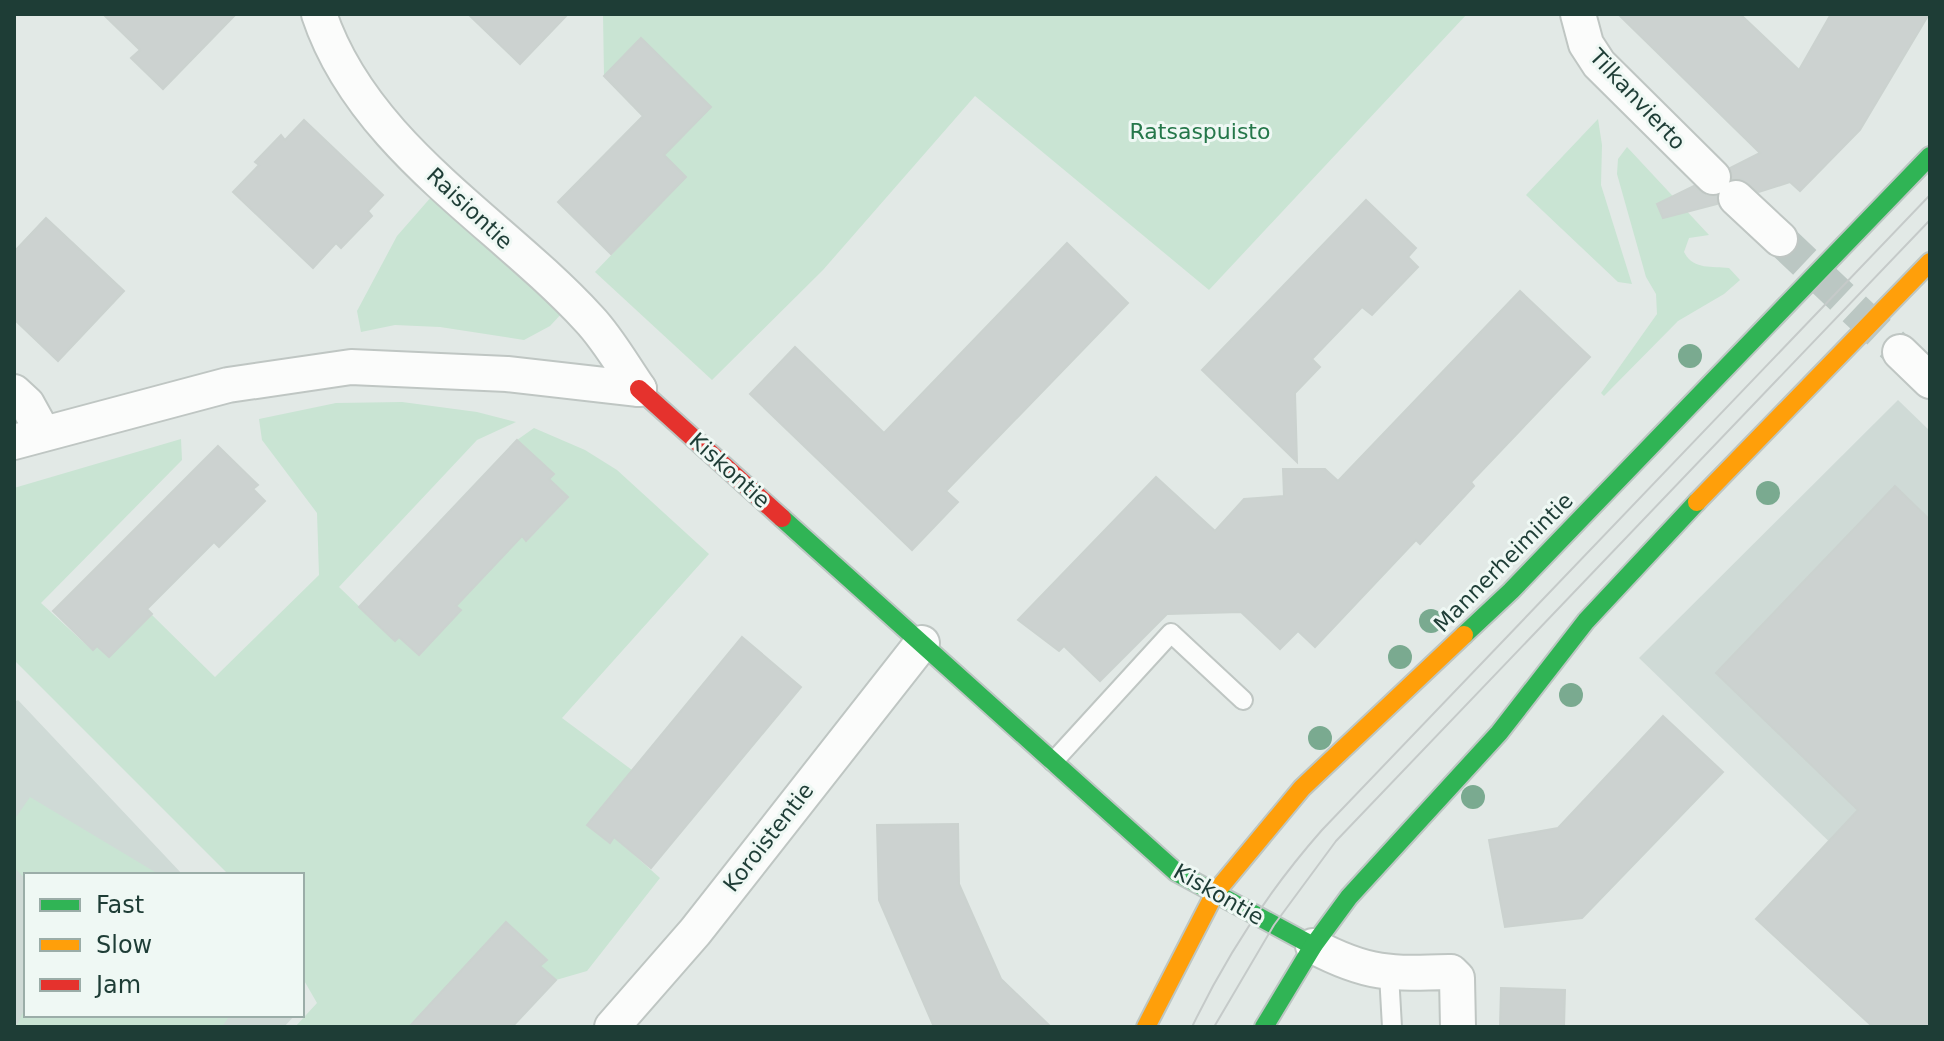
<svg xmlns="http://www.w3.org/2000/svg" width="1944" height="1041" font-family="'DejaVu Sans',sans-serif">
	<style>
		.built { fill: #cfdad6 }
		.green { fill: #c9e4d3 }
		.building { fill: #ccd2d0; stroke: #cbd2cf; stroke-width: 2 }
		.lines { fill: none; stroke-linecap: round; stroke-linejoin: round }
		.street-tunnel { stroke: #bbc7c3; stroke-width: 34; stroke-dasharray: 34 17; stroke-linecap: butt }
		.lane-casing { stroke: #bfc6c3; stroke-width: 22 }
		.street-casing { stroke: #bfc6c3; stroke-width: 38 }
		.fast-casing { stroke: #bdc6c3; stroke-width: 22 }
		.slow-casing { stroke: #bdc6c3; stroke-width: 22 }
		.jam-casing { stroke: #bdc6c3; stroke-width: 22 }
		.lane { stroke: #fbfcfb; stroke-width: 18 }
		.street { stroke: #fbfcfb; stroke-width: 34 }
		.fast { stroke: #30b455; stroke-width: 18 }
		.slow { stroke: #ff9f0a; stroke-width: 18 }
		.jam { stroke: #e5322d; stroke-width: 18 }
		.tram { stroke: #c5cac9; stroke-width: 2 }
		.tree { fill: #7aaa90 }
		.labels { text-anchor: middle; stroke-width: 6; stroke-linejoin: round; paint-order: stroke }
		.street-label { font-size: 22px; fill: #1e3d36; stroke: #eff8f4 }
		.park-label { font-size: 22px; fill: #25774a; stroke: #eff8f4 }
	</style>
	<rect width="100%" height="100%" fill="#e2e9e6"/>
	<g class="built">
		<polygon points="1898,400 1930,431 1930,939 1639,658"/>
		<polygon points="18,700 183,875 26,875 26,1015 295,1015 284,1027 14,1027 14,702"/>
	</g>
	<g class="green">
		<polygon points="603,14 1467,14 1209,290 975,96 823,270 712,380 595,272 686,177 661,153 674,145 711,107 641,39 604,76"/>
		<polygon points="1598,119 1602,145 1601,185 1632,284 1618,282 1526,195"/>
		<path d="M1627,147L1709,235L1689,238L1684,252C1693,270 1711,266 1729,268L1740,280L1724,294L1678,321L1604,396L1601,393L1657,314L1656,294L1646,277L1617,174L1618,159Z"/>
		<polygon points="432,196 564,311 550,326 524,340 440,327 395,325 361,332 357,311 397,236"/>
		<polygon points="402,402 477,412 516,422 477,440 339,587 395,641 399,637 418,654 461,611 456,606 522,536 527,541 568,498 549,479 553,474 517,440 534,428 585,450 617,470 709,554 562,718 632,770 587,825 609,843 614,837 660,878 587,971 556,980 540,966 546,959 506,922 409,1027 295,1027 317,1003 302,977 302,875 229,875 14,660 14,488 181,439 182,460 41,603 92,650 97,646 109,657 152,615 215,677 319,575 317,513 262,440 259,419 336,403"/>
		<polygon points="30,797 160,875 26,875 26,880 14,867 14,820"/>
		<polygon points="26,1006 26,1015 230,1015 222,1027 16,1027"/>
	</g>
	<g class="building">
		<polygon points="103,14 236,14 163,89 131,58 140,50"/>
		<polygon points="468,14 568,14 520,64"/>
		<polygon points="1618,14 1740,14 1799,70 1831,14 1929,14 1860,130 1800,191 1790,182 1759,192 1741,179 1732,179 1730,168 1760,153"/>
		<polygon points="641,38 711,107 664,155 686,177 611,254 558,202 643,116 604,76"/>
		<polygon points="304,120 383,195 368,211 372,216 341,248 336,243 313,268 233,192 259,165 255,162 281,135 285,140"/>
		<polygon points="1694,186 1707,196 1717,196 1717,204 1663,218 1657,204"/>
		<polygon points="1366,200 1416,248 1408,257 1418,267 1372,315 1362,307 1312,359 1320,367 1295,393 1297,462 1202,370"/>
		<polygon points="46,218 124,291 58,361 14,319 14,252"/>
		<polygon points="1067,243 1128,303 946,491 958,502 912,550 750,394 795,347 884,433"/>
		<polygon points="1520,291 1590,357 1471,482 1474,486 1420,544 1416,540 1315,647 1298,631 1280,649 1241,612 1167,614 1100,681 1064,646 1059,651 1018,620 1156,477 1215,531 1244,499 1284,496 1283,469 1325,469 1338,481"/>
		<polygon points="517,440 554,474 549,479 568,497 526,541 522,536 456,606 461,610 419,655 399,637 395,641 359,607"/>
		<polygon points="218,446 258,485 253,489 265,501 219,547 214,542 147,609 152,614 109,657 97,646 93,650 53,611"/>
		<polygon points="1895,486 1930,520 1930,1027 1873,1027 1756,919 1858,810 1716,673"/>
		<polygon points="742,637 801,687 651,868 614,837 610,843 587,825"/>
		<polygon points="1663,716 1723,772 1582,918 1505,927 1489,840 1558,828"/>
		<polygon points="958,824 959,884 1001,979 1051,1027 934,1027 879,900 877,825"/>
		<polygon points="506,922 547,960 540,966 556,980 512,1027 409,1027"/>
		<polygon points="1501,988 1565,990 1564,1027 1500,1027"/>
	</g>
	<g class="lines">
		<polyline class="street-tunnel" points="1780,239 1900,352"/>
		<defs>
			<g id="lane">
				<polyline points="1053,762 1171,633 1243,700"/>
				<polyline points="1389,974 1392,1027"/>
			</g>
			<g id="street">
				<path d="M319,14C363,146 499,221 589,319C608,339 623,366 639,389"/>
				<polyline points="1578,14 1586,44 1599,64 1713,177"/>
				<polyline points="1736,198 1780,239"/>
				<polyline points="1900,352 1930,381"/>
				<polyline points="14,392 27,404 43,433"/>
				<polyline points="14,442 228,385 351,367 507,374 639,389"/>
				<path d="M1313,946C1368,975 1391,974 1451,972L1457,978L1458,1027"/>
				<polyline points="612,1027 695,932 922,643"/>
			</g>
			<g id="fast">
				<polyline points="782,518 1176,872 1313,946"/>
				<polyline points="1464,635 1511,591 1930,156"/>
				<polyline points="1264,1027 1313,946 1349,897 1499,733 1586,621 1697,502"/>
			</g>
			<g id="slow">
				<polyline points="1697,502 1930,262"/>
				<polyline points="1146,1027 1215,893 1302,788 1464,635"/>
			</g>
			<polyline id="jam" points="639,389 782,518"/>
		</defs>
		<use href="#lane" class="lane-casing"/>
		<use href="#street" class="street-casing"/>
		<use href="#fast" class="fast-casing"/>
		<use href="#slow" class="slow-casing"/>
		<use href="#jam" class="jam-casing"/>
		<use href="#lane" class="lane"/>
		<use href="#street" class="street"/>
		<use href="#fast" class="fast"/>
		<use href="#slow" class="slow"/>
		<use href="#jam" class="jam"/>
		<g class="tram">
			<path d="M1192,1027C1226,956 1270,889 1322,830L1930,195"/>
			<polyline points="1214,1027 1274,925 1336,841 1930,220"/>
		</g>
	</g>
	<g class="tree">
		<circle cx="1690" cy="356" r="12"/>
		<circle cx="1768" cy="493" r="12"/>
		<circle cx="1431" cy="621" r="12"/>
		<circle cx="1400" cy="657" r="12"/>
		<circle cx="1571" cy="695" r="12"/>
		<circle cx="1320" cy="738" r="12"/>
		<circle cx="1473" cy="797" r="12"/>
	</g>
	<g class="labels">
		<g class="street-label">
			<text transform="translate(1638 99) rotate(47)" y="8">Tilkanvierto</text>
			<text transform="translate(470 208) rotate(43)" y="8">Raisiontie</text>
			<text transform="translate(730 470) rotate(42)" y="8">Kiskontie</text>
			<text transform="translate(1503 562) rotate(-45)" y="8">Mannerheimintie</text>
			<text transform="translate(768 837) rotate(-52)" y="8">Koroistentie</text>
			<text transform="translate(1219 894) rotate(30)" y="8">Kiskontie</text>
		</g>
		<g class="park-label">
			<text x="1200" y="139">Ratsaspuisto</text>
		</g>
	</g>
	<rect width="1944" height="1041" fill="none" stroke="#1e3d36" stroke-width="32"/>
	<rect x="24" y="873" width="280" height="144" fill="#eff8f4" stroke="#9bada8" stroke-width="2"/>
	<rect x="40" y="899" width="40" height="12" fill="#30b455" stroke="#9bada8" stroke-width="2"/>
	<text x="96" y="913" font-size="24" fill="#1e3d36">Fast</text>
	<rect x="40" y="939" width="40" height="12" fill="#ff9f0a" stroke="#9bada8" stroke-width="2"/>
	<text x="96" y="953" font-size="24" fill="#1e3d36">Slow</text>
	<rect x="40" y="979" width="40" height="12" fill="#e5322d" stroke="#9bada8" stroke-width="2"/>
	<text x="96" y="993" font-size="24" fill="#1e3d36">Jam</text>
</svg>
